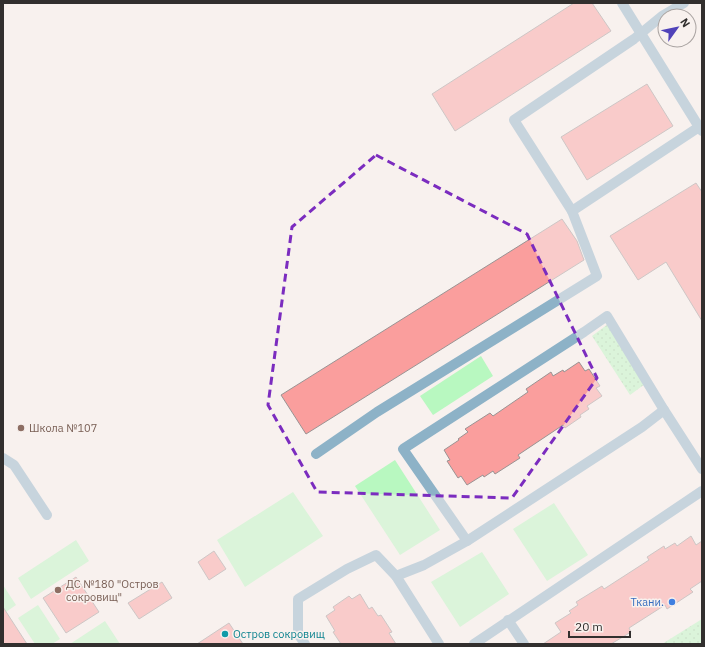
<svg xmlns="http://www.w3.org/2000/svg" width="705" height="647" font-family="'IBM Plex Sans',sans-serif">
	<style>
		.grass { fill: url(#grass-dots) }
		.park { fill: #b8f8c0 }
		.building { fill: #fa9e9d; stroke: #9a9393 }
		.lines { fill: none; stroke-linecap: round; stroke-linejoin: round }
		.lane { stroke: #8db2c7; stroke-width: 10 }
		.marked { fill: none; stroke: #7b2cbf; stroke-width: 3; stroke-dasharray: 8 5; stroke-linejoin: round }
		.education-dot { fill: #8d6e63; stroke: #f8f1ee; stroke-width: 1.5 }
		.shop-dot { fill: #3f7fe0; stroke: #f8f1ee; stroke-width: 1.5 }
		.culture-dot { fill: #0f9aa8; stroke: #f8f1ee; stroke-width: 1.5 }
		.labels { text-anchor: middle; stroke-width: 3; stroke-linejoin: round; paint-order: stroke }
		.education-label { font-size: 11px; fill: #785e54; stroke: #f8f1ee; text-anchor: start }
		.shop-label { font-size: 11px; fill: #366cbe; stroke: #f8f1ee; text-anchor: end }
		.culture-label { font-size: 11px; fill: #0d838f; stroke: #f8f1ee; text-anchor: start }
	</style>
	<defs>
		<pattern id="grass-dots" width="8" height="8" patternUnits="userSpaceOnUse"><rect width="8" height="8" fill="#b8f8c0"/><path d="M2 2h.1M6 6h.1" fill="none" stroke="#9fd5a5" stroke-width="1.8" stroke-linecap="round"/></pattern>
	</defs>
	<rect width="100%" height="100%" fill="#f8f1ee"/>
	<g class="grass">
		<polygon points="608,324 645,384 630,395 592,336"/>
		<polygon points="702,619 702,644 662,644"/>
	</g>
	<g class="park">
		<polygon points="481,356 493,376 433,415 420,396"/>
		<polygon points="395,460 440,530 400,555 355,486"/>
		<polygon points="293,492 323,536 245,587 217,540"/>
		<polygon points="554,503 588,555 547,581 513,529"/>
		<polygon points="76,540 89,561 31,599 18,578"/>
		<polygon points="482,552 509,594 460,627 431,582"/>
		<polygon points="3,585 16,605 3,614"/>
		<polygon points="38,605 60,639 52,644 35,644 18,618"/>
		<polygon points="105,621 120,644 70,644"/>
	</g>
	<g class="building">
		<polygon points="574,3 592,3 611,31 455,131 432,94"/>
		<polygon points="647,84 673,126 587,180 561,137"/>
		<polygon points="696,183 702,192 702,321 666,262 638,280 610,236"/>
		<polygon points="562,219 577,241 584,260 306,434 281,395"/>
		<polygon points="579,362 585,371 589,369 600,386 596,388 602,396 587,406 589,409 580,415 581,417 565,428 563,425 518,455 520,458 495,474 493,471 484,477 483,475 467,485 461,476 458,478 447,461 450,460 444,450 459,440 458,439 468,432 465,429 490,413 493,416 528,392 526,389 551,372 553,376 563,370 564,372"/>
		<polygon points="691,536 696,545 702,541 702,581 690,589 693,592 667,609 665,605 629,628 631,632 611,644 543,644 561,632 555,623 571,613 569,611 578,605 576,602 602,586 604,589 649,560 647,557 664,546 665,549 675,543 677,546"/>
		<polygon points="214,551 226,569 209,580 198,562"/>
		<polygon points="76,577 99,612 66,633 43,598"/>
		<polygon points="162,582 172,598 139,619 128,603"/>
		<polygon points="360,594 369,609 372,607 378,616 381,615 392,632 389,633 396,644 341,644 333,632 335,631 326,616 335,610 333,607 349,596 352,599"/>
		<polygon points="3,607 27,644 3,644"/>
		<polygon points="229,623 243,644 197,644"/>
	</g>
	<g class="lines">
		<g class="lane">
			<polyline points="622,3 699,127 702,127"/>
			<polyline points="572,211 514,120 634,39 662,16 684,3"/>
			<polyline points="316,454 377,412 597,276 572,211 699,127 702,131"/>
			<polyline points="3,458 14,465 47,515"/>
			<polyline points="467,541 403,449 584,332 607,316 664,410 702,469"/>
			<polyline points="396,576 424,565 467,541 642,427 664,410"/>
			<polyline points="508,620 524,644"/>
			<polyline points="305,644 298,634 298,599 347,569 376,555 396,576 439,644"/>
			<polyline points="474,644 702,491"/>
		</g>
	</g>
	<path d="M0 0H705V647H0ZM376,155L527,234L597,378L512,498L317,492L268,405L292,227Z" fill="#f8f1ee" fill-opacity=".55" fill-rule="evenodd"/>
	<path class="marked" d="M376,155L527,234L597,378L512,498L317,492L268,405L292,227Z"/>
	<g class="education-dot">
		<circle cx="21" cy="428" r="4"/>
		<circle cx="58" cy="590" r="4"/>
	</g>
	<circle class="shop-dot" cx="672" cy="602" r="4"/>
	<circle class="culture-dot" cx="225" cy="634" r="4"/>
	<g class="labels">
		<g class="education-label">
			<text x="29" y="432">Школа №107</text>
			<text x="66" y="588">ДС №180 "Остров<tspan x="66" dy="13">сокровищ"</tspan></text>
		</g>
		<g class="shop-label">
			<text x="664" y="606">Ткани.</text>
		</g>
		<g class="culture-label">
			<text x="233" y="638">Остров сокровищ</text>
		</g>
	</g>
	<rect width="705" height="647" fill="none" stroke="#322f2e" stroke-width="8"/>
	<g transform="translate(677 28) rotate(57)"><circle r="19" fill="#f8f1ee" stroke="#a9a3a1"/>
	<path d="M0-3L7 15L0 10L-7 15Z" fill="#5042b9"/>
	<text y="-6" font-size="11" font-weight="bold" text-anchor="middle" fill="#322f2e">N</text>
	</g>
	<path d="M569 631v6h61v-6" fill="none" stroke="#322f2e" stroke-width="2"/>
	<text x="575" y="631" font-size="12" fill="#322f2e" stroke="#f8f1ee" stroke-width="3" paint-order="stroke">20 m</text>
</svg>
